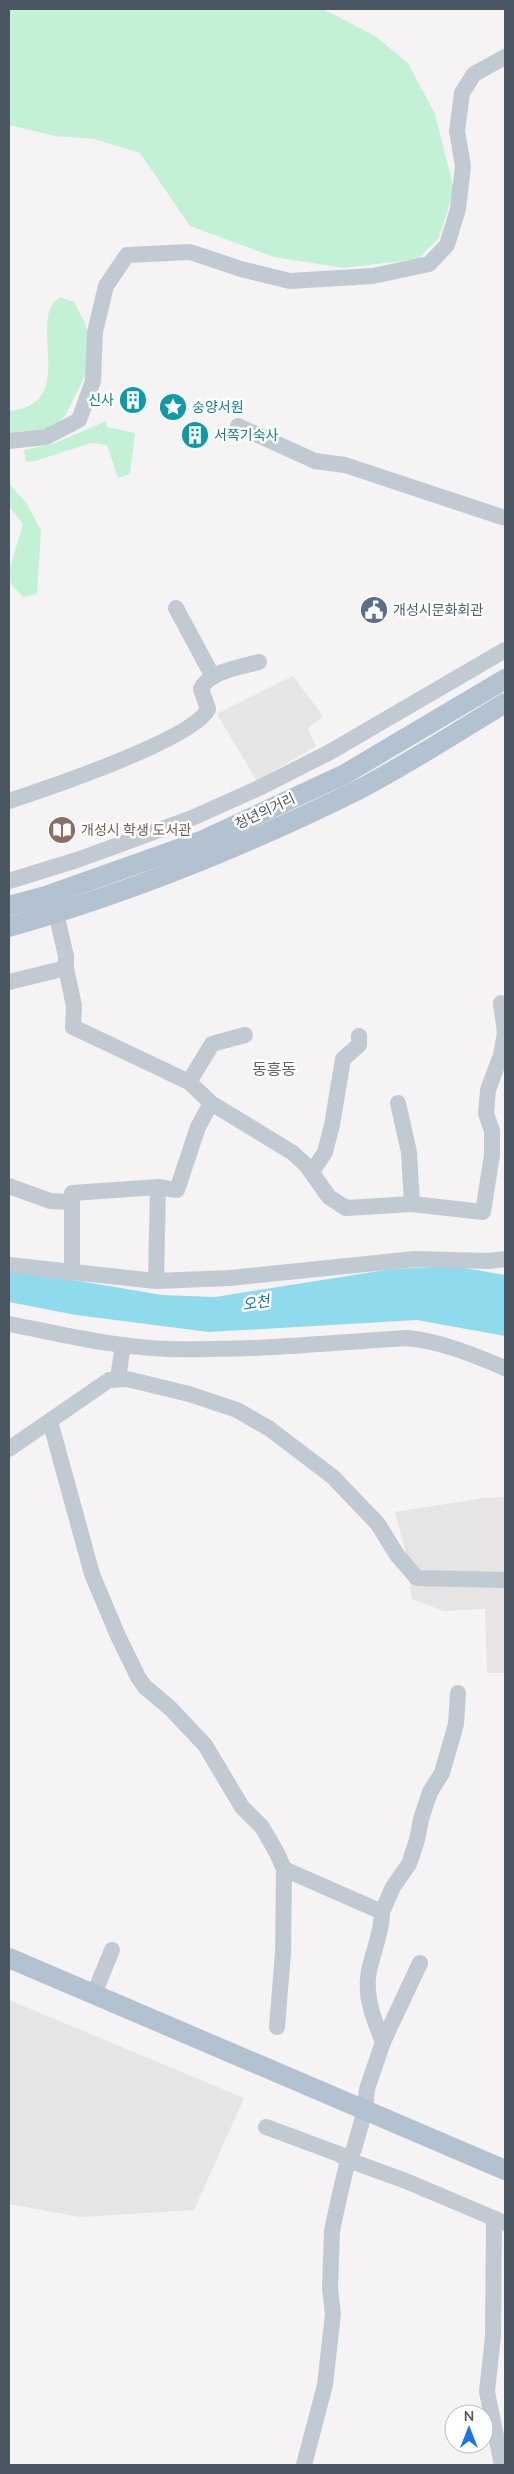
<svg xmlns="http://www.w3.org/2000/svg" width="514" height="2474" font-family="'Nunito Sans','Noto Sans KR',sans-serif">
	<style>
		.education { fill: #e6e4e5 }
		.green { fill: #c3f1d5 }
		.water { fill: #90daee }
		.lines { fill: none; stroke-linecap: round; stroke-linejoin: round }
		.minor { stroke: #c1cad2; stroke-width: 16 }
		.major { stroke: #b3c2d1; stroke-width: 20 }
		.labels { text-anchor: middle; stroke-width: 5; stroke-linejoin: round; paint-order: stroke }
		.culture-label { font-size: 14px; fill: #0d838f; stroke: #fff; text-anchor: start }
		.service-label { font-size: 14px; fill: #4e5e75; stroke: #fff; text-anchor: start }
		.street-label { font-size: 14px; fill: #4a5661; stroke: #fff }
		.education-label { font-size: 14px; fill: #785e54; stroke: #fff; text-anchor: start }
		.water-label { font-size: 15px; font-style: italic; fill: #0c7c9b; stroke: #fff }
		.quarter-label { font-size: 16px; fill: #5f6368; stroke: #fff }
	</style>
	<rect width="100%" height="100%" fill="#f5f3f3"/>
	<g class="education">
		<polygon points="293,676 323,716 308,729 316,746 257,781 217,714"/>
		<polygon points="505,1497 505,1673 487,1673 485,1609 444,1611 412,1599 405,1550 395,1512 483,1498"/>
		<polygon points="9,2000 244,2098 194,2210 80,2217 9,2204"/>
	</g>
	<g class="green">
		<polygon points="9,9 323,9 375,36 408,63 435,114 454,190 439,238 418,259 344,268 274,257 190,226 140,153 94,139 55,136 9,125"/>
		<path d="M60,297L74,302L85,323L90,342L89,368L65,416L51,428L9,433V411C71,406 38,341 50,309C51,304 57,300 60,297Z"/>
		<polygon points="106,421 107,427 135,433 130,474 118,478 107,445 91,443 35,461 26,462 24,450 53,444"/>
		<polygon points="9,483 26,503 41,530 37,594 23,597 11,584 9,571 23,524 9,506"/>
	</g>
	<polygon class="water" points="453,1266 505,1275 505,1336 417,1320 209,1332 76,1315 9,1302 9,1269 162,1295 215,1297 392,1269"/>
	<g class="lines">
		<g class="minor">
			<polyline points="238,426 315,461 345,465 505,518"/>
			<polyline points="9,441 46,437 79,420 93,381 95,332 106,286 127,255 190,252 241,269 290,281 373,276 429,264 447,245 458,209 463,166 457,131 462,93 474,74 505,57"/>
			<polyline points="176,608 213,677"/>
			<path d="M9,801C45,789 193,740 208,709L201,689C209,671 241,667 259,662"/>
			<polyline points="9,881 80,859 192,818 259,788 330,752 505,650"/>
			<polyline points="66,968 74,1006 73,1027 189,1082 211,1103 293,1153 307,1166 329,1197 346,1208 412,1204 483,1212 492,1155 492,1131 486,1113 488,1090 501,1055 505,1033 501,1003"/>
			<polyline points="9,982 66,968 66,956 56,913"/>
			<polyline points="189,1082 212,1044 245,1035"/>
			<polyline points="398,1103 409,1152 412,1204"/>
			<polyline points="312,1172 325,1152 332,1125 343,1059 359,1045 359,1036"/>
			<polyline points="9,1186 50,1201 72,1202"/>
			<polyline points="9,1265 156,1281 230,1278 415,1259 489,1261 505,1259"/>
			<polyline points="72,1273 72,1193 158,1187 177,1190 198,1127 211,1103"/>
			<polyline points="156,1281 158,1187"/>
			<path d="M9,1324C62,1334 116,1348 171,1349C249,1351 328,1343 407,1338C440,1341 474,1355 505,1368"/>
			<polyline points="118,1378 123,1345"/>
			<polyline points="50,1421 92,1574 118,1636 138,1677 145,1687 170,1708 205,1745 242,1807 262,1827 277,1853 284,1869 283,1953 277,2027"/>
			<polyline points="9,1449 109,1380 127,1379 189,1394 237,1410 270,1429 333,1477 378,1524 397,1555 417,1578 505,1580"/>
			<polyline points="284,1869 382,1912 393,1887 409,1864 417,1840 421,1819 430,1792 442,1773 456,1724 458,1693"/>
			<path d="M382,1912C382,1933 373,1951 369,1971C364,1996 374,2020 383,2042"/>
			<polyline points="94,1994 112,1950"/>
			<polyline points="266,2127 339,2154 348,2160 406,2181 505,2223"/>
			<polyline points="494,2219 493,2336 487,2392 502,2465"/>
			<polyline points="304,2465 325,2385 333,2314 330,2289 332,2231 339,2198 348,2160 354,2149 365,2110 367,2089 383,2042 420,1963"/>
		</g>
		<g class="major">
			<polyline points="9,906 46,896 201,841 345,774 505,679"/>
			<path d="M9,927C128,893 247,845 358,790C408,764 457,732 505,703"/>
			<polyline points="9,1958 505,2170"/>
		</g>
	</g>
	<defs>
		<symbol id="building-disc" viewBox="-11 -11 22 22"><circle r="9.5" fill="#0f9aa8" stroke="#fff"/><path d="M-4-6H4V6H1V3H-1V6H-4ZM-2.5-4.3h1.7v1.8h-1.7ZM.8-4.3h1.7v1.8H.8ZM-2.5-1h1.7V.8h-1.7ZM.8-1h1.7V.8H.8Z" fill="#fff"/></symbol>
		<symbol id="sight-disc" viewBox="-11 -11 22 22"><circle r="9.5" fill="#0f9aa8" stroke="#fff"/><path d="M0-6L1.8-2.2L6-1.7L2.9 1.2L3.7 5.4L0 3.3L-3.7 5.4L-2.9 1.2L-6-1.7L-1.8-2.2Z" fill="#fff"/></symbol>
		<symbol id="civic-disc" viewBox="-11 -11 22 22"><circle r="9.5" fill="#5c6f8a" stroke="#fff"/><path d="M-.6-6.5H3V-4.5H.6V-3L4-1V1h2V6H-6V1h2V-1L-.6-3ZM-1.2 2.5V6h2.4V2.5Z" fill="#fff"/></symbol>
		<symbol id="library-disc" viewBox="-11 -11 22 22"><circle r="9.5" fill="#8d6e63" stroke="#fff"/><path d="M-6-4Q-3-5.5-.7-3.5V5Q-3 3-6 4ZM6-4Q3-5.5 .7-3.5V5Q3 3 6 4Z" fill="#fff"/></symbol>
	</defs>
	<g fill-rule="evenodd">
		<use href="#building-disc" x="117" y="384" width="32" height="32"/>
		<use href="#sight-disc" x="157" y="391" width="32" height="32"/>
		<use href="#building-disc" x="179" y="419" width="32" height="32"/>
		<use href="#civic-disc" x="358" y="594" width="32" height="32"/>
		<use href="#library-disc" x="46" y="814" width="32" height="32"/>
	</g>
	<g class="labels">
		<g class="culture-label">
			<text x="114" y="405" text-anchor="end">신사</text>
			<text x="192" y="412">숭양서원</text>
			<text x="214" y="440">서쪽기숙사</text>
		</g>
		<g class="service-label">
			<text x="393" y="615">개성시문화회관</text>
		</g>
		<g class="street-label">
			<text transform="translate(265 811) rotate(-25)" y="5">청년의거리</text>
		</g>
		<g class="education-label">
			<text x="81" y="835">개성시 학생 도서관</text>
		</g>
		<g class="water-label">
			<text transform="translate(256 1303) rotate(-10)" y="5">오천</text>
		</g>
		<g class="quarter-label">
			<text x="274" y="1075">동흥동</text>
		</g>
	</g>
	<rect width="514" height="2474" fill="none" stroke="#4a5661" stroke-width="20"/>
	<g transform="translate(469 2429)"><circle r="24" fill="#ffffff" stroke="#b7bbc0"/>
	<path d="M0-4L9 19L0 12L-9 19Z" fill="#1a73e8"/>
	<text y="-8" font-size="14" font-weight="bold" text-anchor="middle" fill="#4a5661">N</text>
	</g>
</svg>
